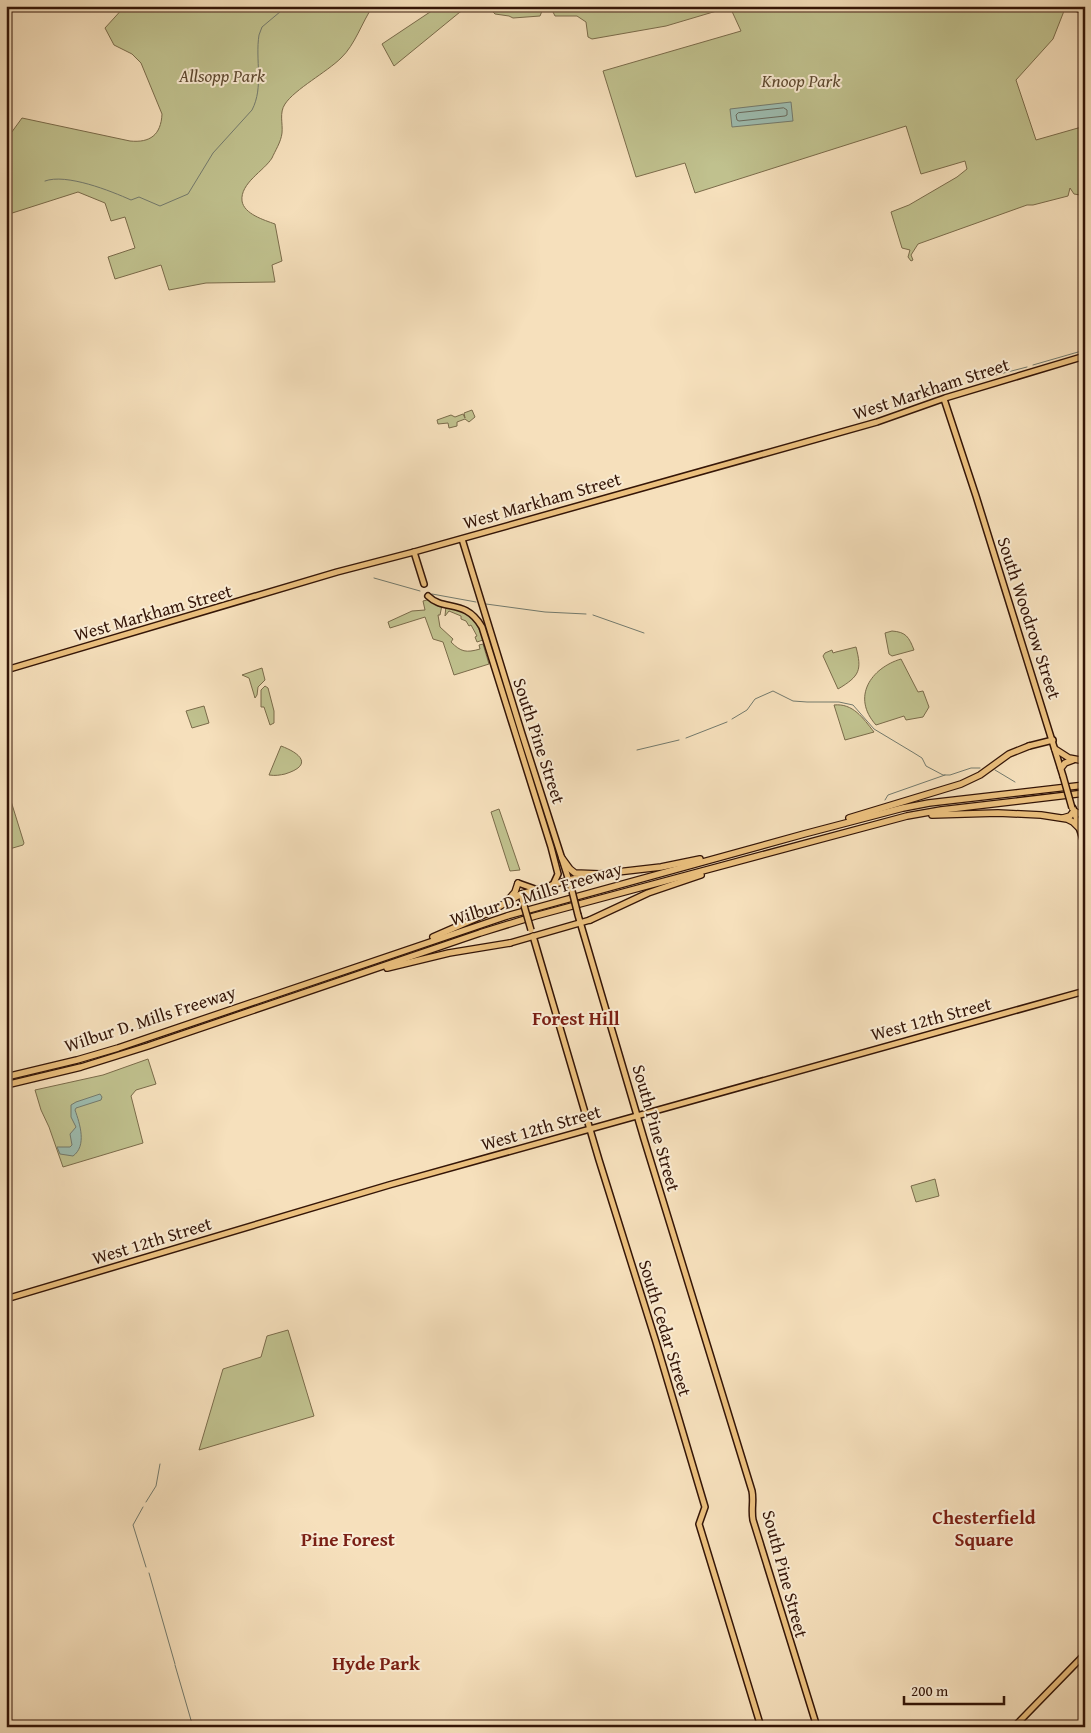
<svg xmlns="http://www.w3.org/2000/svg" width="1091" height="1733" font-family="'Gentium Book Plus',serif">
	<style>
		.green { fill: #c0c18e; stroke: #7a6b4a }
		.water { fill: #9dbdb1; stroke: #737a6d }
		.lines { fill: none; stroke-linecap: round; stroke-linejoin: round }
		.shore { stroke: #68695c; stroke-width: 1 }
		.stream { stroke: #737a6d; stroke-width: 1 }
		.major-casing { stroke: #341507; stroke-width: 8 }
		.highway-casing { stroke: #341507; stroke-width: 8 }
		.major { stroke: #ebc07e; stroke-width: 5 }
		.highway { stroke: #ebc07e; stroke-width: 5.5 }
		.major-bridge-casing { stroke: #341507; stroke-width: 8; stroke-linecap: butt }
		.major-bridge { stroke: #ebc07e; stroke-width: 5 }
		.labels { text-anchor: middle; stroke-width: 4; stroke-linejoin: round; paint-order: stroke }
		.park-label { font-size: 18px; font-style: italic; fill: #5e4930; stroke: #f9ebd3 }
		.street-label { font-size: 18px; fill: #341507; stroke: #f9ebd3 }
		.neighbourhood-label { font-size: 19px; font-weight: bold; fill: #7a1f14; stroke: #f9ebd3 }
	</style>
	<rect width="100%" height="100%" fill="#f6e0bc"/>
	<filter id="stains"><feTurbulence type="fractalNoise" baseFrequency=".004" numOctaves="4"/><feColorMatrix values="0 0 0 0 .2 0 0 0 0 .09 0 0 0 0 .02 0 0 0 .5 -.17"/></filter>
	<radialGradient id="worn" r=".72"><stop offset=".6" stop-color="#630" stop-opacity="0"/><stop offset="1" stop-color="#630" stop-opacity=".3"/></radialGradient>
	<g class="green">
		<path d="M125,6H373C362,22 355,45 341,58C327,72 295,89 285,104C279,113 283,123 282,133C281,142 275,151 272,158C264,171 240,183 242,201C244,214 264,220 275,224L282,261L272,265L275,282L206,283L169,290L161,265L115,279L108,257L135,248L125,217L111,221L105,203L78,192L6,215V140L22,118L130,141C150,143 161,135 162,114L141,63L132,54L114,45L105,28Z"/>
		<polygon points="439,6 472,6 460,12 394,66 382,44"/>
		<polygon points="540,6 1053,6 1064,11 1053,39 1016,80 1036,140 1085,126 1085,172 1082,170 1080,175 1081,181 1085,181 1085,191 1080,195 1074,194 1070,188 1068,196 1033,205 1027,205 918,244 911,255 913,260 911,261 908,257 910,250 902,248 891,212 909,205 957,177 967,169 965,161 921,174 906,126 695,193 685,163 636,177 603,71 741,31 730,7 666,26 592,39 588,37 586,22 577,16 555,16 552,10 542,11 540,16 513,18 509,16 495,14 493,12 495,10 537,9"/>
		<polygon points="472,410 475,417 469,422 465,419 457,422 457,426 449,428 448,423 438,424 437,420 451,415 455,417 463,414 465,418 464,413"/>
		<path d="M427,600L442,605L440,615H438L440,627L453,639L451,642C461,652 466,653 480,649L479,645L483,644L489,664L454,675L443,642L433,639L425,617L390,628L388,622L412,611L425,610L423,601Z"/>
		<path d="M446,606C469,613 476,617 483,640L477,642L475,637L477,636L471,625L469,626L466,621L461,619V616L449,611L445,616Z"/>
		<path d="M892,631C906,632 909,637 914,650L892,656L889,654L885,633Z"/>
		<path d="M856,647C862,670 860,676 838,689L823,656L825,653L832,650L833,653L836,652Z"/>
		<path d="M901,659L918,692L923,691L929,707L923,717L906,720L904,716L876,725C851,697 871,668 901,659Z"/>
		<polygon points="262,668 265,680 258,687 257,695 255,698 249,678 242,675"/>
		<polygon points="265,686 268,688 274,711 274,723 270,725 264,707 261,707 261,690"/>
		<path d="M834,705C853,703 863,718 874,732L845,740Z"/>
		<polygon points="204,706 209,723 192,728 186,711"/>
		<path d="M281,746C300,753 314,765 285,774C280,775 276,776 269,775Z"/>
		<polygon points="6,785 24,843 23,845 6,850"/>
		<polygon points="499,809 520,870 510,871 491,812"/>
		<polygon points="148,1059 156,1084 136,1090 131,1096 143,1143 63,1167 49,1127 41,1110 35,1090 103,1075"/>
		<polygon points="935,1179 939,1196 916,1202 911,1186"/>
		<polygon points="288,1330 314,1416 199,1450 223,1369 261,1357 267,1336"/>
	</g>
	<g class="water">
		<polygon points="791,102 793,121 732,127 730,109"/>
		<path d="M100,1094L102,1097L101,1100L76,1108L75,1110C80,1124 87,1146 73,1156L60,1154L57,1147H70L72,1145L70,1134L76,1127L71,1117V1105L76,1102Z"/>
	</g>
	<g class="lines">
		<polygon class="shore" points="784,108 787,110 787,115 785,116 739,121 737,120 736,115 738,113"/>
		<g class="stream">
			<path d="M45,181C66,173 111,191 131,200L139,197L160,206L188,194L213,153L252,110C264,87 255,60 259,35L262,27L287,6"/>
			<polyline points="1033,365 1085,350"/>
			<polyline points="996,375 1027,367"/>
			<polyline points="374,578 420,591"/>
			<polyline points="432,594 476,602"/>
			<polyline points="486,604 545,612 586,614"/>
			<polyline points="593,615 644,633"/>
			<polyline points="732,719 747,710 755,699 773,691 793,701 807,702 839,702 853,705 874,729 914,753 922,758 926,766 943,775 950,775 971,768 980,768"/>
			<polyline points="686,738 727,722"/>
			<polyline points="637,750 679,740"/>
			<polyline points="995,770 1015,782"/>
			<polyline points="885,800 888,795 945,775"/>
			<polyline points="146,1502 156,1486 160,1464"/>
			<polyline points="143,1507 133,1525 146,1567"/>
			<polyline points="149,1573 175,1664"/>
			<polyline points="175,1665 193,1727"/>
		</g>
		<defs>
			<g id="major">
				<polyline points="1070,6 1085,11"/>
				<polyline points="944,399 976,496 1063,776"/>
				<polyline points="462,539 522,734 571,887"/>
				<polyline points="414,552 424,584"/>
				<path d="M428,596C444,612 465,598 482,627L551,847L558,874L553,885"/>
				<polyline points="6,670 337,572 414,552 877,422 945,398 1085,356"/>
				<polyline points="1029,746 1053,740"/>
				<polyline points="1073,808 1085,846"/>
				<polyline points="518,883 535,889"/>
				<polyline points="523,902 521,894 569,880"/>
				<path d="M578,915L644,1139L752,1491C754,1501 751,1509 753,1520L817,1727"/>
				<polyline points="533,936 599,1160 656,1342 705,1507 699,1524 761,1727"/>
				<polyline points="510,943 590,920"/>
				<polyline points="6,1299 389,1185 1085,991"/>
				<polyline points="1014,1727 1085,1654"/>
			</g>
			<g id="highway">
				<polyline points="1055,749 1069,758 1085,761"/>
				<polyline points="1061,768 1065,763 1073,760"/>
				<polyline points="932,815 998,813 1041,815 1067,819 1073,822 1079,828 1085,818"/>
				<polyline points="849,818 961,784 980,775 1009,754 1029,746"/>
				<polyline points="1063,818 1070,816 1074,811 1080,814 1085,814"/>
				<polyline points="562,858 570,869 575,873 600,874 661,867 700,859"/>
				<polyline points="569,880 588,876"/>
				<polyline points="509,899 515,892 518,883"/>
				<polyline points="590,920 648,893 701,875"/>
				<polyline points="433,937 488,913 521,894"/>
				<polyline points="387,968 449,953 510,943"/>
				<polyline points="6,1077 77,1060 118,1048 507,916 804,834 903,808 929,803 1085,785"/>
				<polyline points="6,1085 81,1067 148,1046 480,933 535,916 907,816 941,810 1085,793"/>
			</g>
		</defs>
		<use href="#major" class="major-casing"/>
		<use href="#highway" class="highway-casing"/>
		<use href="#major" class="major"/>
		<use href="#highway" class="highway"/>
		<defs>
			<g id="major-bridge">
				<polyline points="1063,776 1072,808"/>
				<polyline points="571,887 578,915"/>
				<polyline points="523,902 531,930"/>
			</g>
		</defs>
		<use href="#major-bridge" class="major-bridge-casing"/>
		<use href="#major-bridge" class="major-bridge"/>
	</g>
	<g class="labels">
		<g class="park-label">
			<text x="222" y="82">Allsopp Park</text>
			<text x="801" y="87">Knoop Park</text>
		</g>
		<g class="street-label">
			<text transform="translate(931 389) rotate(-18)" y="6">West Markham Street</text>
			<text transform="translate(542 501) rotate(-16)" y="6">West Markham Street</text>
			<text transform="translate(153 613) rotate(-16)" y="6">West Markham Street</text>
			<text transform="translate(1029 618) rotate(72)" y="6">South Woodrow Street</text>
			<text transform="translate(539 741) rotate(72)" y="6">South Pine Street</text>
			<text transform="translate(536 894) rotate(-17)" y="6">Wilbur D. Mills Freeway</text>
			<text transform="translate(150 1019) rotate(-18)" y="6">Wilbur D. Mills Freeway</text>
			<text transform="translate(931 1019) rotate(-15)" y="6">West 12th Street</text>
			<text transform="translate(541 1128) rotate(-16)" y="6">West 12th Street</text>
			<text transform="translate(656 1128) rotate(74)" y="6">South Pine Street</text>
			<text transform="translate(152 1241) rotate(-17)" y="6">West 12th Street</text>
			<text transform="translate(665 1328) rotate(73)" y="6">South Cedar Street</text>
			<text transform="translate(785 1574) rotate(75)" y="6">South Pine Street</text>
		</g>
		<g class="neighbourhood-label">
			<text x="576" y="1025">Forest Hill</text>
			<text x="984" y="1524">Chesterfield<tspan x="984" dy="22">Square</tspan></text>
			<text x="348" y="1546">Pine Forest</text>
			<text x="376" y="1670">Hyde Park</text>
		</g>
	</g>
	<rect width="1091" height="1733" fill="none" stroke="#f6e0bc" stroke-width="25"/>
	<rect x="8" y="8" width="1076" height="1718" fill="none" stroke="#341507" stroke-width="2.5"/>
	<rect x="12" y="12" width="1066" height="1708" fill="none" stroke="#341507"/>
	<path d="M904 1696v8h100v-8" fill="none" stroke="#341507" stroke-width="2.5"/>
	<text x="911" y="1696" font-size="15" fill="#341507" stroke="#f9ebd3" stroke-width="4" paint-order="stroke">200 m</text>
	<rect width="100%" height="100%" filter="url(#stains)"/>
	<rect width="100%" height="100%" fill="url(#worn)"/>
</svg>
